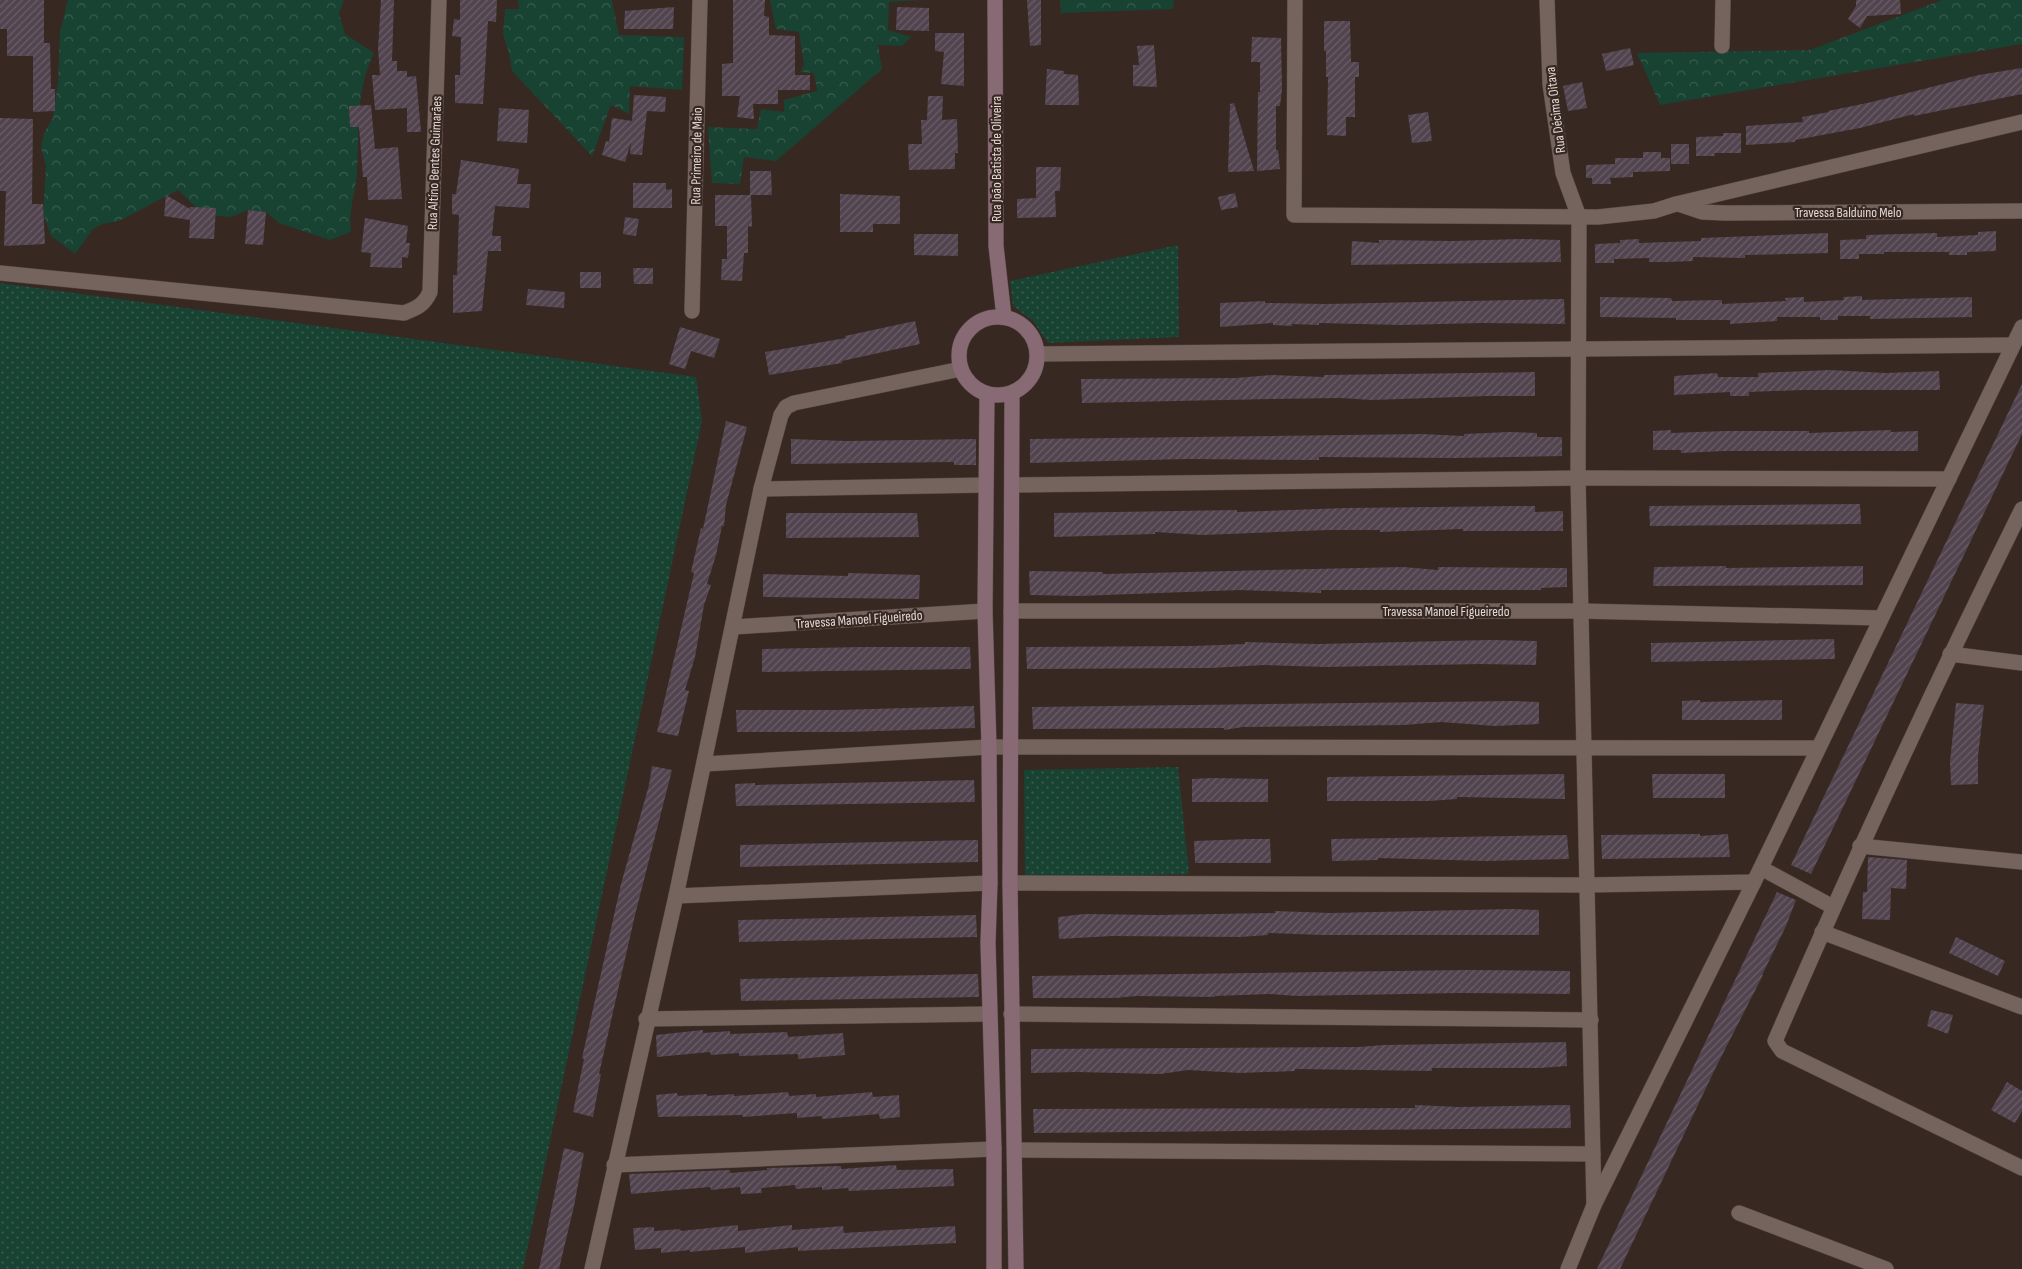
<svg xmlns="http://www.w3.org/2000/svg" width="2022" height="1269" font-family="'Sofia Sans Condensed',sans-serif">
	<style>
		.green { fill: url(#green-dots) }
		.forest { fill: url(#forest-crowns) }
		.building { fill: url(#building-hatch) }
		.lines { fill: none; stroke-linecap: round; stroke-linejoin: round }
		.street-casing { stroke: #51443f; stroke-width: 16 }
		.secondary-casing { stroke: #51443f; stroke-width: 16 }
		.street { stroke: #75645d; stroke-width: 15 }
		.secondary { stroke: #886a75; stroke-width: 15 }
		.labels { text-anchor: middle; stroke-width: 4.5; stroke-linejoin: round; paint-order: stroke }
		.street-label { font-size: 14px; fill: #e1d7d4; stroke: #372822 }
	</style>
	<defs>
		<pattern id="green-dots" width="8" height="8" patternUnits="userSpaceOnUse" patternTransform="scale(1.25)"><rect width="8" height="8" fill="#184232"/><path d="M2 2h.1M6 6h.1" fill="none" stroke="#395d4f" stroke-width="1.8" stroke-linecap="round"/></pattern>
		<pattern id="forest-crowns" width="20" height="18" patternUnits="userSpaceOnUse" patternTransform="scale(1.25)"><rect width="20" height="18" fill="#184232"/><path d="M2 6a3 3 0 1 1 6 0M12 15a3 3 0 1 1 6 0" fill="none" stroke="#395d4f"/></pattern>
		<pattern id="building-hatch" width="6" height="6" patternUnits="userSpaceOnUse" patternTransform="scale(1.25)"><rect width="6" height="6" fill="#52444f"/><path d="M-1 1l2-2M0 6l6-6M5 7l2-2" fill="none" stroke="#6b5e67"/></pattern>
	</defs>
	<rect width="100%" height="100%" fill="#372822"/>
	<g class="green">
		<polygon points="1178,245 1179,337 1048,343 1033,321 1013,306 1010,281"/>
		<polygon points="0,283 696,377 702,421 523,1269 0,1269"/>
		<polygon points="1178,767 1189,874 1025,879 1024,770"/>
	</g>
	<g class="forest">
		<path d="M68,0H344L339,13L345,34L374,53C353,96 361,136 356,182C353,200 349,213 351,232L330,240L279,223L266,212L248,210L231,217L204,215L178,190L119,221L103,224L93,229L75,254L51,236L43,213L46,166L41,148L44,133L53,118L58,82L60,32Z"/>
		<polygon points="518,0 612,0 619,35 684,37 682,90 630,86 629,114 611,105 592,156 512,71 509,53 503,34 505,9 519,9"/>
		<polygon points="770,0 923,0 889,2 888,30 911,37 902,46 878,45 882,69 776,161 744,157 740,184 712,183 708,127 757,129 761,109 784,112 784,100 817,91 814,73 800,72 804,65 799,32 776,29"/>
		<polygon points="1060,0 1174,0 1173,9 1061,13"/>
		<polygon points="1942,0 2022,0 2022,44 1660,105 1637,53 1810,50"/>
	</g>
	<g class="building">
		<polygon points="0,0 44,0 44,43 50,43 51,89 55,89 55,111 33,112 33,56 7,56 7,29 0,29"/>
		<polygon points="381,0 394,0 392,61 397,61 397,71 407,71 407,77 416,76 421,132 407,132 407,108 375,110 372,75 380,75 378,49"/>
		<polygon points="460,0 497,0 496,22 488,21 483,104 455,103 455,75 460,75 461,37 452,36 454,19 460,20"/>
		<polygon points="733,0 765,0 764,16 769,17 769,35 795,36 795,75 810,75 810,90 778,90 778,104 753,104 754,119 737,117 740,96 722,96 722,64 733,63"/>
		<polygon points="1027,0 1041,0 1041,45 1030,46"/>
		<polygon points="1856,0 1900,0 1901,14 1867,16 1860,28 1848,19 1856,6"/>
		<polygon points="674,7 673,29 624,29 625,11"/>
		<polygon points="897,7 929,8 929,31 896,30"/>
		<polygon points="1324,21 1350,21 1351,62 1359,62 1359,77 1355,77 1355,117 1346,117 1346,136 1327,135 1328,77 1326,77 1326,51 1324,51"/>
		<polygon points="935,33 964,33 964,86 941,84 944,52 935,51"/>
		<polygon points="1252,37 1281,38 1282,89 1280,106 1276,106 1276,150 1278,150 1280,169 1257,171 1258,92 1260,92 1260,62 1251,62"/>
		<polygon points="1154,45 1157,87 1133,86 1133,65 1139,65 1137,46"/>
		<polygon points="1630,48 1634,65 1606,71 1602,54"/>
		<polygon points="2022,68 2022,94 1914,116 1914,114 1860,128 1795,140 1795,142 1746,145 1746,126 1803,122 1802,117 1829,112 1828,111 1872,102 1979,75"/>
		<polygon points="1047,69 1064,71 1064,74 1078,75 1079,105 1045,105"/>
		<polygon points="1582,82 1587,108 1568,111 1563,86"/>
		<polygon points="634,95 666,97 665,112 647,111 642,155 630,154 631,142 625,162 602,155 606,141 609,142 612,118 632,121"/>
		<polygon points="928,96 943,96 942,120 957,119 958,153 955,153 955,169 909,170 908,144 922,144 921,120 927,120"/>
		<polygon points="1234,103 1254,171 1228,172 1230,104"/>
		<polygon points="371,105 375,149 398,147 402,199 368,200 367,177 363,177 359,127 350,127 349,106"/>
		<polygon points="499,108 529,110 527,143 497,141"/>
		<polygon points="1428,112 1432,141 1412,143 1408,115"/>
		<polygon points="0,118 33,119 32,204 43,204 45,244 4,246 6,191 0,191"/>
		<polygon points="1723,133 1741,133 1741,153 1714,153 1715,156 1696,156 1696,137 1723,136"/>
		<rect x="1671" y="144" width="18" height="20"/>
		<polygon points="1643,152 1661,152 1661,158 1670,158 1670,171 1633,172 1633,177 1610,178 1611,184 1592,184 1592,178 1586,178 1586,165 1615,164 1615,158 1643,158"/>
		<polygon points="461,160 519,169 517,184 531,184 529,208 495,206 492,236 501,236 501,251 488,251 482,311 453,313 453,275 457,275 459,215 452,214 452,194 456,194"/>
		<polygon points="1036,167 1061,167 1060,191 1055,191 1056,217 1017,218 1017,199 1036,198"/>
		<polygon points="750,171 771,171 772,195 751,195 752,227 748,226 748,253 744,253 742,281 721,280 722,259 727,259 727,226 715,226 715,195 750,195"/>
		<polygon points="633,183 666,183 666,190 672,189 672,208 633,208"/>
		<polygon points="1235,193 1238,207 1221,210 1218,197"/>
		<polygon points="840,194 900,196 900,224 873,224 873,232 840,232"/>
		<polygon points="166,195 190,209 190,207 216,208 214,239 189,238 190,220 164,216"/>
		<polygon points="248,210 266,212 263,245 245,244"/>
		<polygon points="625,217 639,219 636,236 623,234"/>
		<polygon points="365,218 408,226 406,243 410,243 408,258 402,257 402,268 370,267 371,253 361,252"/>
		<polygon points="1996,231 1996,251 1967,252 1967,255 1949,255 1949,252 1884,252 1884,254 1859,254 1859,259 1840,259 1840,240 1866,239 1866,235 1937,233 1937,237 1978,235 1978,232"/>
		<polygon points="1828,233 1828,253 1745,255 1745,258 1693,257 1693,261 1668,262 1649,262 1649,258 1614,259 1614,263 1595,263 1595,244 1620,243 1620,240 1639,239 1639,243 1667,242 1701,241 1701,238"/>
		<polygon points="914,234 958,234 958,256 914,255"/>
		<polygon points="1521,239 1560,240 1561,262 1351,265 1352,241 1379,243 1379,240 1451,241"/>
		<polygon points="633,268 653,268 653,284 634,284"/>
		<rect x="580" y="272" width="21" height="16"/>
		<polygon points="528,289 565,292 564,308 526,305"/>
		<polygon points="1862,296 1862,300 1972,297 1972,317 1870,319 1870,316 1838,316 1838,320 1820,320 1820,317 1777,317 1777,321 1730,324 1730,320 1676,320 1676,318 1600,317 1600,297 1671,298 1672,301 1722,300 1722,304 1786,301 1785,298 1804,297 1804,302 1844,300 1843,297"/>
		<polygon points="1564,299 1565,324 1482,323 1401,325 1319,323 1319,325 1292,324 1292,326 1273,325 1273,323 1220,327 1220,303 1265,301 1265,303 1327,304"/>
		<polygon points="915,321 920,344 842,361 842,363 769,375 765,352 846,338 845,336"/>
		<polygon points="680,327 720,339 714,358 691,351 685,369 669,364"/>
		<polygon points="1830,370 1886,373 1939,371 1940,390 1803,390 1749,392 1749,396 1730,396 1730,392 1674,395 1674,376 1717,373 1718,377 1758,377 1758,373"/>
		<polygon points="1535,372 1535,396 1488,396 1372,400 1340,398 1272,399 1082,403 1081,379 1235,378 1272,375 1324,377 1324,375"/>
		<polygon points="2022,384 2022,434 1811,874 1791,865"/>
		<polygon points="726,421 747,427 726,505 724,526 722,526 716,555 707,584 711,585 704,605 695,657 685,690 689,691 678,736 657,732 694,573 691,572 701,528 703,529"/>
		<polygon points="1671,430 1671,433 1725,431 1809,431 1809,433 1891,430 1891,432 1918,431 1918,451 1725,451 1681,453 1681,450 1653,450 1653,431"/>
		<polygon points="1509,432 1537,433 1537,437 1562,437 1562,456 1455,458 1319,457 1319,460 1187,459 1030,463 1030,439 1422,434 1464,436 1464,434"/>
		<polygon points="791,439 847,441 976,439 976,465 954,465 954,462 791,464"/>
		<polygon points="1860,504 1861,524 1650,526 1649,506"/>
		<polygon points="1518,506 1535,506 1535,512 1563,511 1563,531 1463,531 1463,529 1380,532 1380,530 1328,530 1203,535 1155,532 1155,534 1054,537 1054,513 1237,510 1237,512 1345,508"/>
		<polygon points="786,513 917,513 919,537 786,538"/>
		<polygon points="1726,566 1726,568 1863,566 1863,585 1653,586 1654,567"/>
		<polygon points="1403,567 1438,570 1438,567 1567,568 1567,587 1541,588 1541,590 1321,590 1321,593 1240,590 1078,596 1030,595 1029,571 1103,572 1103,574"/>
		<polygon points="848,573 920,575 919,599 763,597 763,574 848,576"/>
		<polygon points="1834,639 1835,659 1651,662 1651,643"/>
		<polygon points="1489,640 1537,641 1536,665 1480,664 1326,667 1265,665 1211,668 1027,669 1026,647 1193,646 1245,644 1245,642 1318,644"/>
		<polygon points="862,647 970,647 971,669 762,672 762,649"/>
		<polygon points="1700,700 1700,702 1782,700 1782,720 1682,720 1682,701"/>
		<polygon points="1512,701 1539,702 1539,724 1495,726 1441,722 1404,725 1243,727 1224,730 1224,728 1033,729 1032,707"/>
		<polygon points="1956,703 1984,705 1978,756 1978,784 1951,785 1950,762"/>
		<polygon points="974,706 975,728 847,732 737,732 736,710 838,710"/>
		<polygon points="652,766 672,770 635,915 599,1074 601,1074 593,1117 573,1112 584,1059 582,1058 621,884 649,785"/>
		<polygon points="1564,774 1565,799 1457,797 1457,799 1429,801 1327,801 1327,777"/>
		<polygon points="1652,774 1725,774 1725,798 1653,798"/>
		<polygon points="1211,778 1268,779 1268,802 1192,802 1192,779"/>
		<polygon points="974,780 975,802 736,806 735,784 755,783 755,785"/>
		<polygon points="1700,834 1700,836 1728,834 1730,857 1602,859 1601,835"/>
		<polygon points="1567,835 1569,859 1486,861 1378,858 1378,860 1332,861 1331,839"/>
		<polygon points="1250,839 1270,839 1271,863 1195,863 1194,841"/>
		<polygon points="978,840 978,862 740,867 740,845"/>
		<polygon points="1868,857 1907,860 1906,889 1891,888 1890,920 1862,919 1863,892 1867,892"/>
		<polygon points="1777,892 1796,900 1786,926 1762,975 1763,975 1716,1067 1620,1269 1597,1269"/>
		<polygon points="1511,909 1539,910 1539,935 1322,935 1268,933 1268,935 1240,937 1112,936 1059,939 1058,917 1084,914 1158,915 1275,913 1275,911 1331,913"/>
		<polygon points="976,915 977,937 739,942 738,920"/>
		<polygon points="1956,937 2005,961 1998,976 1949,953"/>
		<polygon points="1468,970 1570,971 1570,994 1460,993 1297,996 1270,994 1215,996 1215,997 1136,996 1116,998 1033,998 1032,976"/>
		<polygon points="978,974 979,997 741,1001 740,979"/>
		<polygon points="1931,1010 1953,1015 1948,1034 1927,1026"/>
		<polygon points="703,1030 703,1033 730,1031 730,1034 787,1032 788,1037 843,1033 845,1055 798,1059 798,1054 739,1056 739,1053 711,1055 710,1052 657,1057 656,1035"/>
		<polygon points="1566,1042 1567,1066 1540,1068 1432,1068 1432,1071 1295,1069 1295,1071 1240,1073 1188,1070 1160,1074 1077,1072 1031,1073 1031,1049 1359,1047 1383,1045"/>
		<polygon points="2007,1082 2022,1091 2022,1111 2015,1123 1991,1110"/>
		<polygon points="788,1092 789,1096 816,1094 816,1097 872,1092 873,1097 899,1095 900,1117 880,1119 879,1114 822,1119 822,1116 797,1118 797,1113 743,1117 742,1115 658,1117 656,1095 677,1093 678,1096 707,1094 707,1096 734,1094 734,1096"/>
		<polygon points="1415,1105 1459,1107 1570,1105 1571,1128 1034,1133 1033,1109 1415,1108"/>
		<polygon points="564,1148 584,1153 574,1206 559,1269 539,1269"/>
		<polygon points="896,1165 897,1170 953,1169 954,1186 849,1191 848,1188 822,1190 822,1187 796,1189 795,1185 761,1188 762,1193 741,1194 740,1187 711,1190 710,1187 631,1194 629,1174 730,1170 730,1173 767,1170 767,1168 841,1166 841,1169"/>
		<polygon points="738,1225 738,1231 792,1225 792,1230 843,1226 844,1233 955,1226 956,1243 798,1251 798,1247 745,1253 745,1247 690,1252 690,1250 661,1253 661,1248 635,1250 633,1228 654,1227 654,1231 680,1229 681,1231"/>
	</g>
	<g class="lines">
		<defs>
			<g id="street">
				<polyline points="1295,0 1294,215 1598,217 1654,211 1676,204 2022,122"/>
				<polyline points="1547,0 1550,84 1563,173 1579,217 1578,478 1594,1205"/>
				<polyline points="1722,46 1723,0"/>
				<polyline points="1678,204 1702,212 1725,213 2022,211"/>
				<path d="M0,273L404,313C417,308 424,305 430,292L439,0"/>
				<polyline points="692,311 700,0"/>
				<polyline points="1038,354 2013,345"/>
				<polyline points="1012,485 1578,478 1949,479"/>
				<polyline points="761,489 986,485"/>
				<path d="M2022,509C1935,684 1853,861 1775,1041L1782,1051L2022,1168"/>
				<polyline points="1011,611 1581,611 1881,618"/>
				<polyline points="734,627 985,611"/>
				<polyline points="1950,654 2022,663"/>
				<polyline points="704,764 989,747 1818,748"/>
				<polyline points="1860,846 2022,862"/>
				<polyline points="1761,868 1833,907"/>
				<polyline points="1010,883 1587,885 1754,882"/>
				<polyline points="676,896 990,883"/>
				<polyline points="1822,932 2022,1007"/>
				<polyline points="1011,1014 1591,1020"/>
				<polyline points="646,1019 989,1014"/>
				<polyline points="1015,1150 1593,1154"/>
				<polyline points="614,1165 994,1149"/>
				<polyline points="1739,1213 1886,1269"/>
				<polyline points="592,1269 676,896 761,489 781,415 786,407 794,403 961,369"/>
				<polyline points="1568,1269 1594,1205 1754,882 2022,327"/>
			</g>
			<g id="secondary">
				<polyline points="995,0 996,246 1004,317"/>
				<circle cx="998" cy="356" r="39"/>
				<polyline points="1012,393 1010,883 1016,1269"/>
				<polyline points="987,394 985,611 989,747 990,883 988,943 994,1149 994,1269"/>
			</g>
		</defs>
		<use href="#street" class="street-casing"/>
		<use href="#secondary" class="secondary-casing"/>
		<use href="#street" class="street"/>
		<use href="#secondary" class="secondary"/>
	</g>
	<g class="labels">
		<g class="street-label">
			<text transform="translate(1555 110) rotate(-97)" y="5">Rua Décima Oitava</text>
			<text transform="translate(696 156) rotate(-89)" y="5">Rua Primeiro de Maio</text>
			<text transform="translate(996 159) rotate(-90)" y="5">Rua João Batista de Oliveira</text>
			<text transform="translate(434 163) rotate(-88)" y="5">Rua Altíno Bentes Guimarães</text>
			<text x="1848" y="217">Travessa Balduino Melo</text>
			<text x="1446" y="616">Travessa Manoel Figueiredo</text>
			<text transform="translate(859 619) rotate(-4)" y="5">Travessa Manoel Figueiredo</text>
		</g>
	</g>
</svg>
